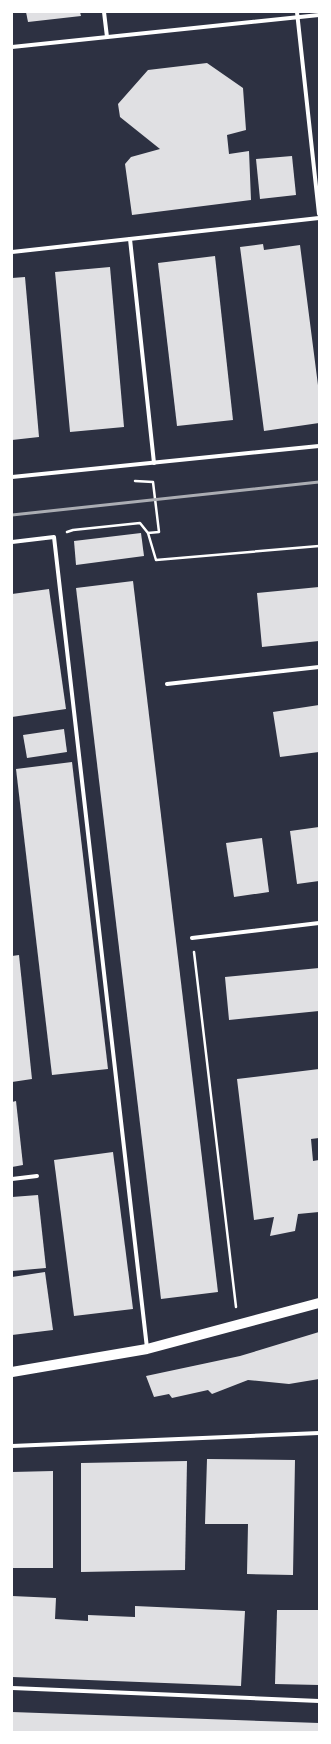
<svg xmlns="http://www.w3.org/2000/svg" width="331" height="1744" font-family="Karla,sans-serif">
	<style>
		.building { fill: #e0e0e3 }
		.lines { fill: none; stroke-linecap: round; stroke-linejoin: round }
		.path { stroke: #fff; stroke-width: 2.5 }
		.minor { stroke: #fff; stroke-width: 4 }
		.primary { stroke: #fff; stroke-width: 10 }
		.rail { stroke: #abadb3; stroke-width: 3 }
	</style>
	<rect width="100%" height="100%" fill="#2d3142"/>
	<g class="building">
		<polygon points="26,12 80,12 81,16 28,22"/>
		<polygon points="207,63 243,88 246,130 227,135 229,154 249,151 251,200 132,215 125,164 131,157 160,149 120,117 118,104 148,70"/>
		<polygon points="292,156 296,195 260,199 256,159"/>
		<polygon points="263,244 264,250 300,245 319,393 319,423 264,431 240,247"/>
		<polygon points="215,256 233,420 177,426 158,263"/>
		<polygon points="110,267 124,427 70,432 55,272"/>
		<polygon points="25,277 39,437 12,440 12,278"/>
		<polygon points="141,533 144,556 76,565 74,541"/>
		<polygon points="133,581 218,1292 161,1299 76,588"/>
		<polygon points="319,587 319,641 262,647 257,593"/>
		<polygon points="49,589 66,709 12,717 12,594"/>
		<polygon points="319,705 319,752 280,757 273,712"/>
		<polygon points="64,729 67,752 27,758 23,735"/>
		<polygon points="72,762 108,1069 52,1075 16,769"/>
		<polygon points="319,827 319,881 297,884 290,831"/>
		<polygon points="262,838 269,892 234,897 226,843"/>
		<polygon points="19,955 32,1079 12,1082 12,956"/>
		<polygon points="319,968 319,1011 229,1020 225,977"/>
		<polygon points="319,1069 319,1138 311,1139 313,1161 319,1160 319,1212 298,1214 295,1231 270,1236 274,1217 254,1220 237,1079"/>
		<polygon points="16,1101 23,1165 12,1167 12,1102"/>
		<polygon points="113,1152 133,1309 74,1316 54,1160"/>
		<polygon points="38,1195 46,1268 12,1271 12,1197"/>
		<polygon points="45,1272 53,1330 12,1335 12,1277"/>
		<polygon points="319,1332 319,1379 289,1384 248,1380 212,1394 208,1390 172,1398 169,1394 154,1397 146,1376 240,1356"/>
		<polygon points="207,1459 295,1460 293,1575 247,1574 248,1524 205,1524"/>
		<polygon points="187,1461 185,1570 81,1572 81,1463"/>
		<polygon points="53,1471 53,1568 12,1568 12,1472"/>
		<polygon points="12,1596 56,1598 55,1619 88,1621 88,1615 135,1617 135,1606 245,1611 241,1686 12,1677"/>
		<polygon points="277,1610 319,1610 319,1685 275,1684"/>
		<polygon points="12,1712 319,1723 319,1732 12,1732"/>
	</g>
	<g class="lines">
		<g class="path">
			<polyline points="135,481 153,482 159,532 148,533"/>
			<polyline points="67,532 73,530 140,523 148,533 156,560 319,546"/>
			<polyline points="194,952 236,1307"/>
		</g>
		<g class="minor">
			<polyline points="104,12 107,37"/>
			<polyline points="297,12 319,214"/>
			<polyline points="12,47 319,15"/>
			<polyline points="130,239 154,463"/>
			<polyline points="12,252 319,218"/>
			<polyline points="12,477 319,446"/>
			<polyline points="12,542 54,537 147,1348"/>
			<polyline points="167,684 319,667"/>
			<polyline points="192,938 319,923"/>
			<polyline points="12,1179 37,1176"/>
			<polyline points="12,1446 319,1433"/>
			<polyline points="12,1688 319,1701"/>
		</g>
		<polyline class="primary" points="12,1372 147,1349 319,1303"/>
		<polyline class="rail" points="12,515 319,482"/>
	</g>
	<rect width="331" height="1744" fill="none" stroke="#ffffff" stroke-width="26"/>
</svg>
